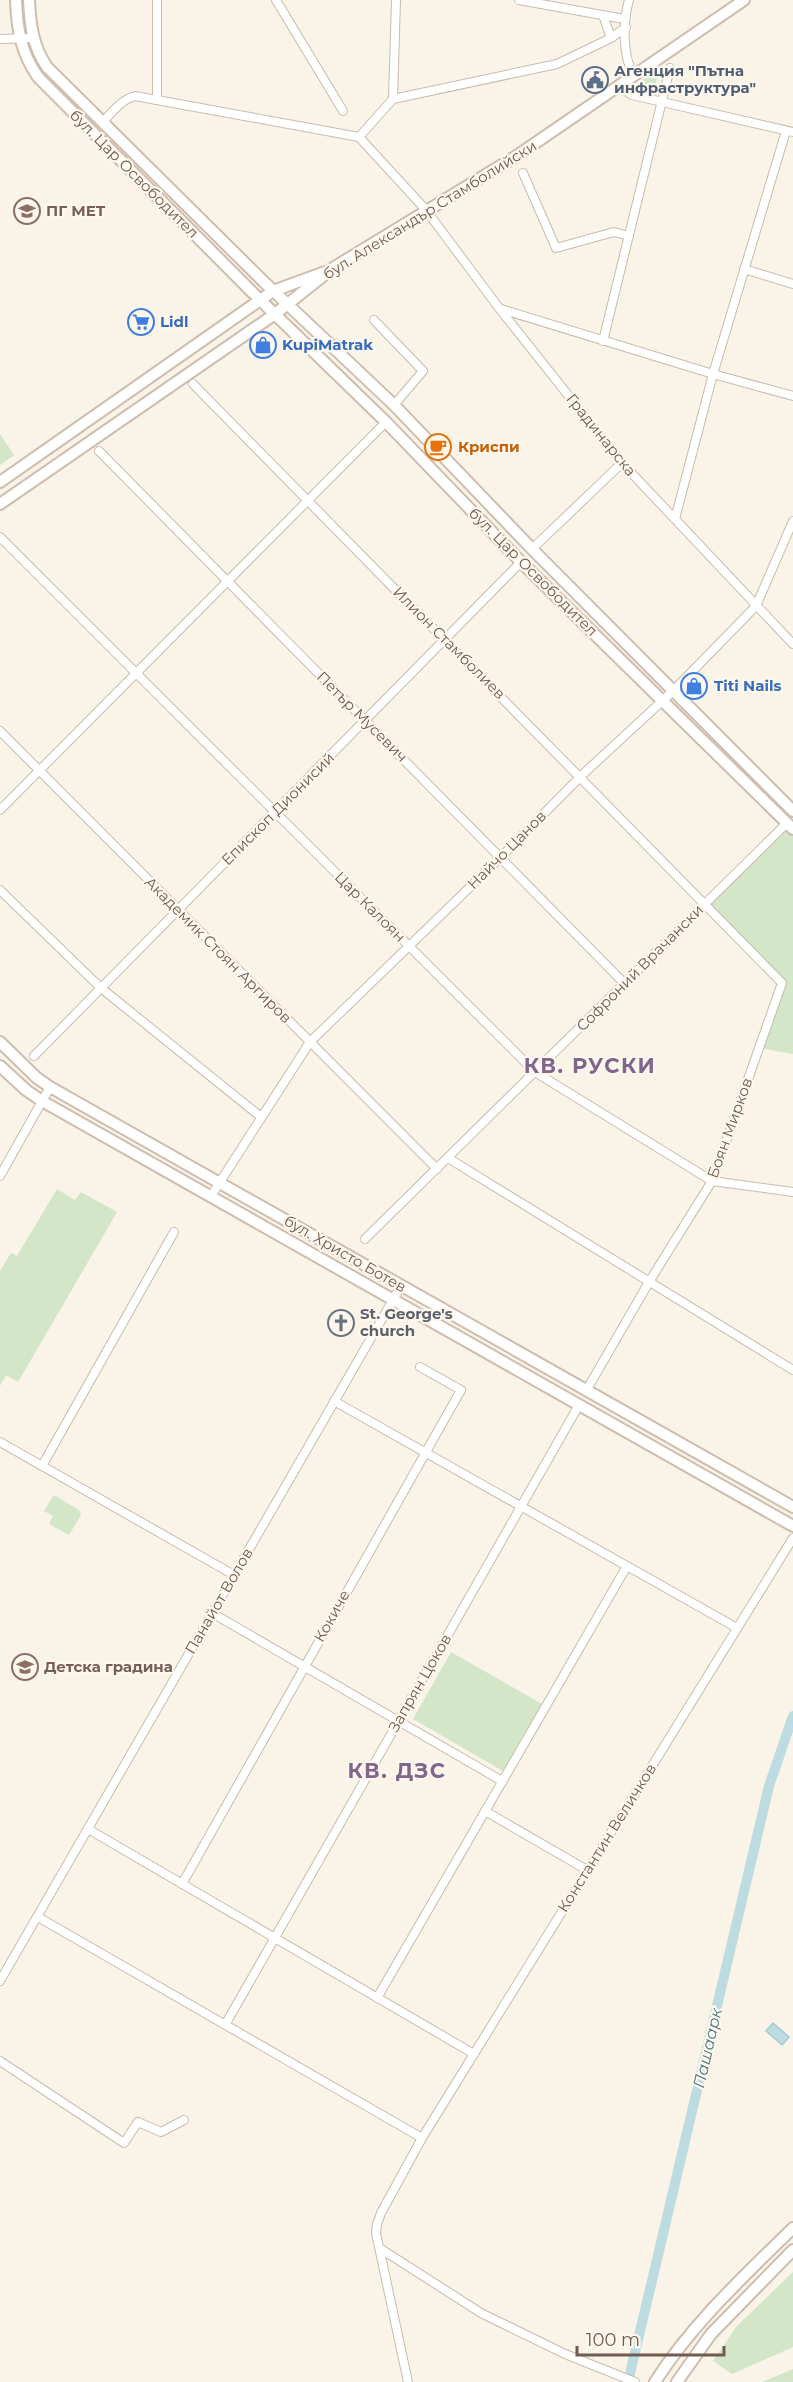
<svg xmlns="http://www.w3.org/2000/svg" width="793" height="2382" font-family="Montserrat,sans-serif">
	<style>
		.green { fill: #d3e6c7 }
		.water { fill: #bddce1; stroke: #a5cad2; stroke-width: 1.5 }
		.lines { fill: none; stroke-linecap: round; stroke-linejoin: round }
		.canal { stroke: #bddce1; stroke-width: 10 }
		.street-casing { stroke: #cbbbae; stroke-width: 10 }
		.secondary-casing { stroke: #cfbdaf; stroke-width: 14 }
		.street { stroke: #fff; stroke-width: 8 }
		.secondary { stroke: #fff; stroke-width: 10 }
		.labels { text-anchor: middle; stroke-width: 4.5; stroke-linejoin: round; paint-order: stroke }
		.service-label { font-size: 15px; font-weight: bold; fill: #4e5e75; stroke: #fdf7ed; text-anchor: start }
		.street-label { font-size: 15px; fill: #715b4e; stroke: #fdf7ed }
		.education-label { font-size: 15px; font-weight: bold; fill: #785e54; stroke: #fdf7ed; text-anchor: start }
		.shop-label { font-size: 15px; font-weight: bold; fill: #366cbe; stroke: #fdf7ed; text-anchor: start }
		.food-label { font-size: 15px; font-weight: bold; fill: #c56008; stroke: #fdf7ed; text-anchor: start }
		.worship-label { font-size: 15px; font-weight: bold; fill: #5b616d; stroke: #fdf7ed; text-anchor: start }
		.water-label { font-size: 16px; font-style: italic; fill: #4a7881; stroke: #fdf7ed }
		.district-label { font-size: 21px; font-weight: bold; letter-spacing: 1.5px; fill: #80668c; stroke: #fdf7ed }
	</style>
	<rect width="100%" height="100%" fill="#faf3e7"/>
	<g class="green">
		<polygon points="659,69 654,94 631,88"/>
		<polygon points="0,434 14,455 0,465"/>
		<polygon points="787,823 793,829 793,1054 759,1048 782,983 706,903"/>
		<polygon points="57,1189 75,1200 81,1192 117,1212 18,1382 6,1375 0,1386 0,1271 11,1253 17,1256"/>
		<polygon points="54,1495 79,1510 81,1515 69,1535 49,1524 53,1516 44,1511"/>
		<polygon points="451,1652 542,1704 503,1771 413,1719"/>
		<polygon points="793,2272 793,2347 732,2374 713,2361 736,2327"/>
		<polygon points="793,2369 793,2382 762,2382"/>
	</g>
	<polygon class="water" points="773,2023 789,2037 782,2045 766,2031"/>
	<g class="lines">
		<polyline class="canal" points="628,2382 769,1786 793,1716"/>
		<defs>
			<g id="street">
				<polyline points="276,0 343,111"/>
				<polyline points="519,0 624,19"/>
				<path d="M629,0C623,21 622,57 634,75"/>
				<polyline points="603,15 611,38 626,27"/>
				<polyline points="0,39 33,38"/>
				<polyline points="619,87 632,95 793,132"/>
				<polyline points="393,99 396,0"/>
				<polyline points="157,100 157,0"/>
				<path d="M103,122C112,112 121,100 135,96L359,137L426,210L499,308L622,463L793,644"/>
				<polyline points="359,137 393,99 557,64 611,38"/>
				<polyline points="523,173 556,248 614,232 629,236"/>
				<polyline points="744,269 793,284"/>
				<polyline points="501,309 713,374 793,396"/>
				<polyline points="374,320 423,371 394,405"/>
				<polyline points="603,341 670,68"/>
				<polyline points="193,384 782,983 712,1181 649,1282 586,1391"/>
				<polyline points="99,451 624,983"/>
				<polyline points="675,519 713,374 786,131"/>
				<polyline points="0,537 535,1072 712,1181 793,1192"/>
				<polyline points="532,549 622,463"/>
				<polyline points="0,731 437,1169"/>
				<polyline points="0,810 386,422"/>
				<polyline points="0,890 101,988 261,1117"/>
				<polyline points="34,1056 521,562"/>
				<polyline points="448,1158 793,1370"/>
				<polyline points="0,1176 50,1087"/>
				<polyline points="211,1196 310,1042 500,858 581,776 673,691 756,606 793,521"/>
				<polyline points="365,1239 787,823"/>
				<polyline points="334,1401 737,1628"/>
				<polyline points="0,1442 234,1575"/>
				<polyline points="42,1466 174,1232"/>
				<polyline points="212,1613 502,1781"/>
				<polyline points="485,1811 587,1870"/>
				<polyline points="88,1829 474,2054"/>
				<polyline points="182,1884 461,1390 420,1367"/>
				<polyline points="38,1917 422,2138"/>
				<polyline points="0,1981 401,1286"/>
				<polyline points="377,1998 627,1566"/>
				<polyline points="225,2025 579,1405"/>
				<polyline points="0,2061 124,2143 138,2122 161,2132 184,2120"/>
				<polyline points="381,2249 481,2313 565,2354 635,2382"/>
				<polyline points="408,2382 376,2233 377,2224 381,2213 422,2138 793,1538"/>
			</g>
			<g id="secondary">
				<path d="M16,0C17,29 21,53 38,77L251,291L386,422L521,562L793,829"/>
				<path d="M29,0C30,24 33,47 47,67L264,282L394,405L532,549L793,811"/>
				<polyline points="0,482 273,291 325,272"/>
				<polyline points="0,504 275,314 333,268 515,157 744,0"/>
				<polyline points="0,1042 37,1078 50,1087 793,1507"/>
				<polyline points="0,1066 26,1090 42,1101 793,1526"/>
				<path d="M655,2382C692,2324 744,2276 793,2228"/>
				<polyline points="677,2382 711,2334 793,2250"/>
			</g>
		</defs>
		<use href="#street" class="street-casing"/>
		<use href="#secondary" class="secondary-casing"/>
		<use href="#street" class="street"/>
		<use href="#secondary" class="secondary"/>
	</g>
	<defs>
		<symbol id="civic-ring" viewBox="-11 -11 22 22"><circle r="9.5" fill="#fdf7ed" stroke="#5c6f8a" stroke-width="1.5"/><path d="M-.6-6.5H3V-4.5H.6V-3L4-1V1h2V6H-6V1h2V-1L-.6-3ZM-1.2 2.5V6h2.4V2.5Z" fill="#5c6f8a"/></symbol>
		<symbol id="school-ring" viewBox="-11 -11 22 22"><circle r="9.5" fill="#fdf7ed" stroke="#8d6e63" stroke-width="1.5"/><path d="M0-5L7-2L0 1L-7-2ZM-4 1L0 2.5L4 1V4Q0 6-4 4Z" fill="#8d6e63"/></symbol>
		<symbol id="supermarket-ring" viewBox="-11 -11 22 22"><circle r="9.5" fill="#fdf7ed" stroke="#3f7fe0" stroke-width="1.5"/><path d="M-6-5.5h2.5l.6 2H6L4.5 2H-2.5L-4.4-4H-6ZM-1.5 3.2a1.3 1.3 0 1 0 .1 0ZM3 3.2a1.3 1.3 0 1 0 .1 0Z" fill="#3f7fe0"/></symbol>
		<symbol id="shop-ring" viewBox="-11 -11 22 22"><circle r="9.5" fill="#fdf7ed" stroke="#3f7fe0" stroke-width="1.5"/><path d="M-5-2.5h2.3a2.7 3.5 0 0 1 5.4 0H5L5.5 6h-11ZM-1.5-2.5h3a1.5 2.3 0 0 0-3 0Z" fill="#3f7fe0"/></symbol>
		<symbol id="cafe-ring" viewBox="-11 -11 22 22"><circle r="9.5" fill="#fdf7ed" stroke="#e8710a" stroke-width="1.5"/><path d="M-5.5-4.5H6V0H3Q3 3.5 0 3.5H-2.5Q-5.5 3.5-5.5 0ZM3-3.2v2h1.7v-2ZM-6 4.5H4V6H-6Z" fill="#e8710a"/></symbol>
		<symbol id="church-ring" viewBox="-11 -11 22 22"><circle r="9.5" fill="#fdf7ed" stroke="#6b7280" stroke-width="1.5"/><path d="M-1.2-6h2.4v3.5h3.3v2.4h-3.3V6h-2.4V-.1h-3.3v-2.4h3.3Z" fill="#6b7280"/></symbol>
	</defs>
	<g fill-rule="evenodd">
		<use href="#civic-ring" x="580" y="65" width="30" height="30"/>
		<use href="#school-ring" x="12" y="196" width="30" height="30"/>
		<use href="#supermarket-ring" x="126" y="307" width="30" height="30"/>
		<use href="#shop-ring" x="248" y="330" width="30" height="30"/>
		<use href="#cafe-ring" x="423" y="432" width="30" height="30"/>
		<use href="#shop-ring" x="679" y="671" width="30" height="30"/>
		<use href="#church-ring" x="326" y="1308" width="30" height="30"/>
		<use href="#school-ring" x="10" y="1652" width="30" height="30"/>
	</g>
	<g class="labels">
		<g class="service-label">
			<text x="614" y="76">Агенция "Пътна<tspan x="614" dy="17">инфраструктура"</tspan></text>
		</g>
		<g class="street-label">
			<text transform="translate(134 174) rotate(45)" y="5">бул. Цар Освободител</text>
			<text transform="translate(430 210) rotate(-32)" y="5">бул. Александър Стамболийски</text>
			<text transform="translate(601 435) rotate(51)" y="5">Градинарска</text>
			<text transform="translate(533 572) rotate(45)" y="5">бул. Цар Освободител</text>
			<text transform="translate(449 643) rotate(45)" y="5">Илион Стамболиев</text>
			<text transform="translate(362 717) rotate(45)" y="5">Петър Мусевич</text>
			<text transform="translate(278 809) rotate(-45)" y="5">Епископ Дионисий</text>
			<text transform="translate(507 850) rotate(-45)" y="5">Найчо Цанов</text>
			<text transform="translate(370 907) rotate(45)" y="5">Цар Калоян</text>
			<text transform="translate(218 950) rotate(45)" y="5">Академик Стоян Аргиров</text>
			<text transform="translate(640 968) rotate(-45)" y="5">Софроний Врачански</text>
			<text transform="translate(730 1128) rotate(-70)" y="5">Боян Мирков</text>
			<text transform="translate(345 1254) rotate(30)" y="5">бул. Христо Ботев</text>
			<text transform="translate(219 1601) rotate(-60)" y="5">Панайот Волов</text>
			<text transform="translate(332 1616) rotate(-61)" y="5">Кокиче</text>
			<text transform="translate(420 1683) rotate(-60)" y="5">Запрян Цоков</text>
			<text transform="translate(607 1838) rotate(-58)" y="5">Константин Величков</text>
		</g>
		<g class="education-label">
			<text x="46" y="216">ПГ МЕТ</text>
			<text x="44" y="1672">Детска градина</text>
		</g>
		<g class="shop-label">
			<text x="160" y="327">Lidl</text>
			<text x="282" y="350">KupiMatrak</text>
			<text x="714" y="691">Titi Nails</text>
		</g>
		<g class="food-label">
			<text x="458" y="452">Криспи</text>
		</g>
		<g class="worship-label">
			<text x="360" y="1319">St. George's<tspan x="360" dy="17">church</tspan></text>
		</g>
		<g class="water-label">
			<text transform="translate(707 2048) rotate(-77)" y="6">Пашаарк</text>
		</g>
		<g class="district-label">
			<text x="590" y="1073">КВ. РУСКИ</text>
			<text x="397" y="1778">КВ. ДЗС</text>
		</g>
	</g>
	<path d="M577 2346v9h147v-9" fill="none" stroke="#715b4e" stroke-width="3"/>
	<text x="586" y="2346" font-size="18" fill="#715b4e" stroke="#fdf7ed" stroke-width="4.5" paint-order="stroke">100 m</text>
</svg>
